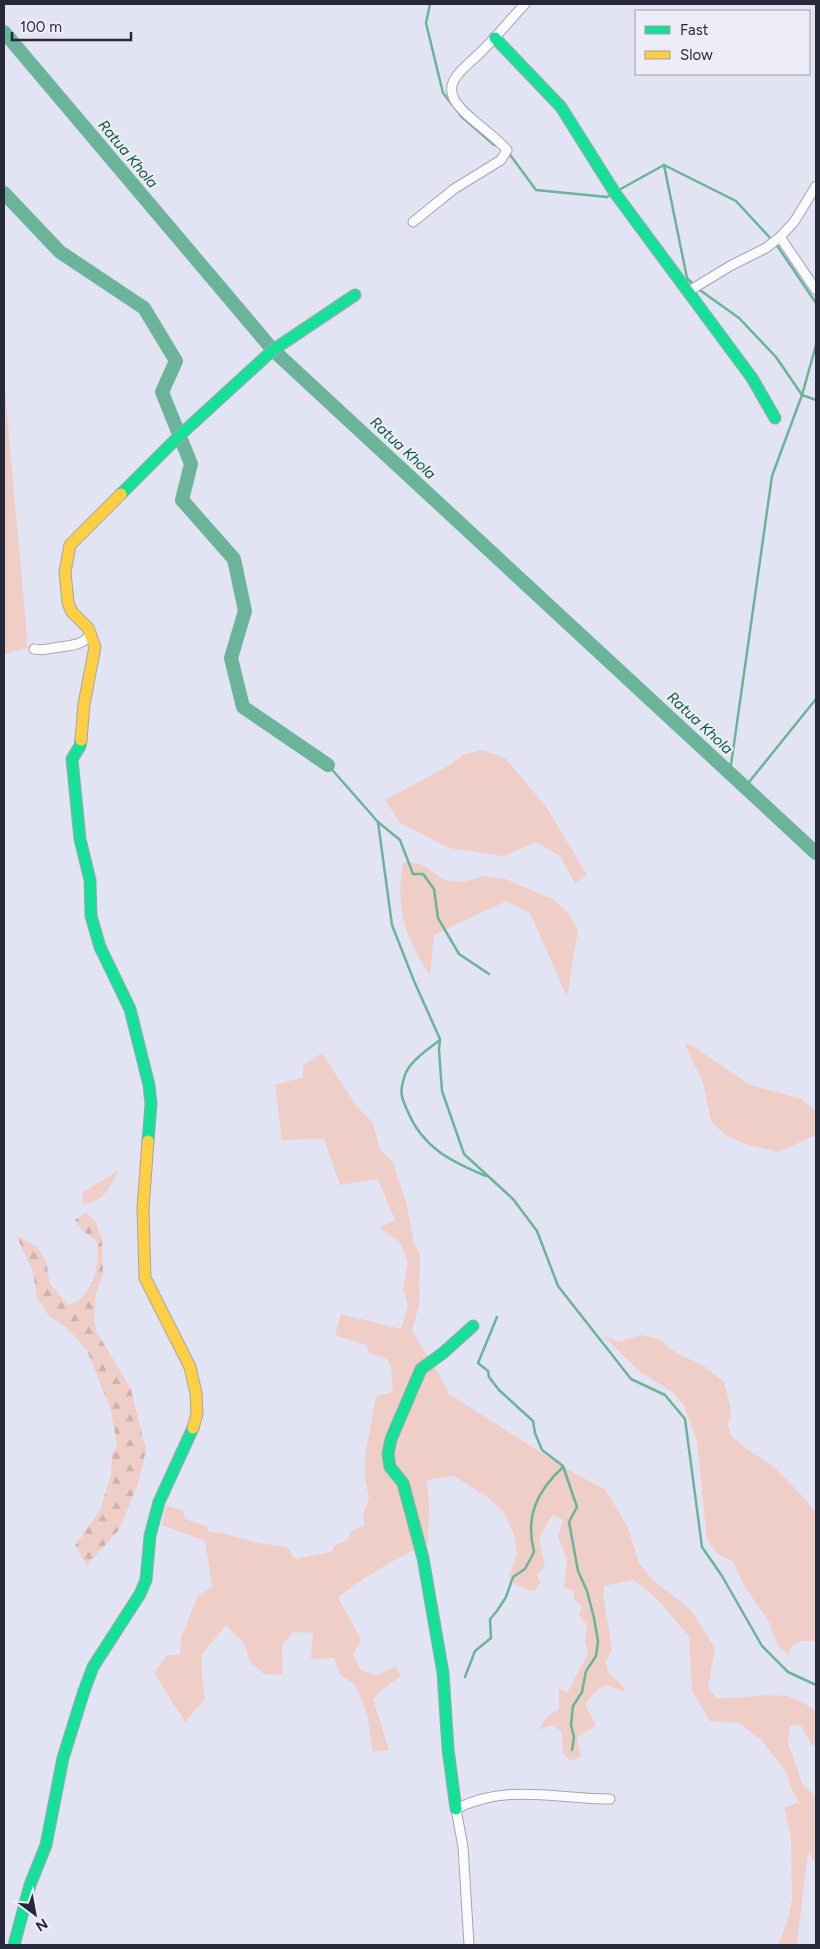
<svg xmlns="http://www.w3.org/2000/svg" width="820" height="1949" font-family="Figtree,sans-serif">
	<style>
		.green { fill: #efcec8 }
		.forest { fill: url(#forest-firs) }
		.lines { fill: none; stroke-linecap: round; stroke-linejoin: round }
		.stream { stroke: #6bb399; stroke-width: 2.5 }
		.river { stroke: #6bb399; stroke-width: 14 }
		.street-casing { stroke: #a4a4b3; stroke-width: 11 }
		.fast-casing { stroke: #a4a4b3; stroke-width: 13 }
		.slow-casing { stroke: #a4a4b3; stroke-width: 13 }
		.street { stroke: #fbfbfd; stroke-width: 9 }
		.fast { stroke: #16e098; stroke-width: 11 }
		.slow { stroke: #ffcf43; stroke-width: 11 }
		.labels { text-anchor: middle; stroke-width: 4; stroke-linejoin: round; paint-order: stroke }
		.water-label { font-size: 15px; font-style: italic; fill: #0a593c; stroke: #ecedf7 }
	</style>
	<defs>
		<pattern id="forest-firs" width="22" height="20" patternUnits="userSpaceOnUse" patternTransform="scale(1.25)"><rect width="22" height="20" fill="#efcec8"/><path d="M5 1l3.5 6h-7zM16 11l3.5 6h-7z" fill="#cdb1ad"/></pattern>
	</defs>
	<rect width="100%" height="100%" fill="#e3e4f3"/>
	<g class="green">
		<polygon points="4,379 28,648 4,654"/>
		<polygon points="483,750 506,759 547,808 587,875 575,883 560,856 536,842 503,856 449,848 400,823 385,800 450,765 464,754"/>
		<path d="M403,862L421,864L444,880L462,882L484,876L505,879L553,899L567,912L578,930L567,997L530,913L506,901L434,935L430,976C405,935 395,911 403,862Z"/>
		<polygon points="684,1042 696,1048 748,1084 801,1099 816,1111 816,1135 779,1152 745,1144 725,1135 711,1121 703,1083"/>
		<path d="M322,1053L357,1107L373,1123L380,1150L393,1162L407,1206L413,1239L420,1256L419,1305L412,1331L439,1374L449,1394L570,1471L606,1490L628,1528L639,1563L653,1580L691,1610L715,1648L708,1688L716,1698C740,1700 775,1690 796,1699C803,1702 810,1707 816,1711V1745H812L800,1725L790,1726L788,1743L802,1783L816,1798V1865L808,1851L797,1945H778L788,1919L792,1899L791,1836L784,1808L799,1802L790,1786L787,1773L761,1740L739,1723L710,1721L692,1691L689,1636L656,1598L634,1580L604,1586L603,1595L612,1649L606,1661L608,1672L622,1685L625,1692L606,1685L598,1689L585,1704L596,1726L577,1737L581,1756L571,1761L563,1754L562,1732L553,1725L538,1730L548,1716L559,1709V1688L567,1693L588,1654L585,1642L587,1625L579,1615L582,1606L574,1599V1591L564,1587L567,1560L558,1537L563,1520L553,1515C546,1522 545,1530 539,1538L545,1567L537,1574L540,1583L534,1592L515,1585L510,1574L517,1553L514,1535L504,1512L486,1496L454,1476L427,1480L429,1504L428,1543C394,1559 368,1575 338,1597L361,1640L353,1655L361,1670L377,1675L396,1667L401,1676L383,1689L373,1699L389,1750L373,1752L367,1714L361,1699L355,1685L340,1674L334,1658L311,1659L313,1633L293,1632L282,1645L283,1675L264,1674L251,1663L243,1642L226,1625L202,1654L201,1668L205,1699L185,1722L154,1673L167,1655H180L181,1638L197,1597L212,1587L205,1541L162,1525L166,1506L183,1510L185,1519L207,1526L208,1531L226,1534L258,1543L287,1547L295,1559L331,1552L334,1546L348,1540L350,1532L365,1525L363,1515L369,1498L365,1478V1456L376,1396L393,1392L391,1366L386,1358L370,1354L366,1345L335,1335L341,1314L401,1329L408,1305L403,1290L408,1262L399,1241L379,1228L395,1220L378,1179L340,1185L324,1139L282,1140L275,1085L303,1077V1066Z"/>
		<path d="M118,1171C110,1188 104,1201 84,1204L82,1200L83,1192Z"/>
		<polygon points="603,1335 618,1342 642,1335 659,1339 676,1353 704,1366 724,1382 731,1410 728,1425 731,1436 747,1449 772,1465 806,1500 816,1513 816,1641 801,1641 790,1648 789,1654 778,1646 768,1620 744,1586 733,1562 718,1554 707,1540 697,1442 684,1405 672,1392 639,1371"/>
	</g>
	<path class="forest" d="M86,1212L96,1222L102,1240L103,1274L96,1293L94,1317L96,1331L131,1389L146,1450L138,1484L119,1530L87,1565L75,1546L100,1510L111,1475L112,1454L117,1446L111,1410L87,1350L66,1327L49,1316L37,1298L33,1272L16,1235L37,1247L46,1260L50,1284L68,1305C93,1298 100,1266 97,1242L82,1230L75,1220Z"/>
	<g class="lines">
		<g class="stream">
			<polyline points="430,4 426,23 443,93 462,117 493,144 500,147"/>
			<polyline points="508,152 536,190 607,197 610,195"/>
			<polyline points="664,165 687,278 693,284"/>
			<polyline points="617,191 664,165 736,201 772,240"/>
			<polyline points="776,244 816,303"/>
			<polyline points="697,288 739,318 776,357 802,395 816,400"/>
			<polyline points="328,765 378,822 392,925 414,981 440,1039 439,1050 442,1091 464,1154 513,1199 537,1231 558,1286 631,1379 665,1395 685,1419 702,1547 722,1576 762,1646 788,1672 816,1685"/>
			<polyline points="730,772 772,476 802,395 816,345"/>
			<polyline points="745,787 816,699"/>
			<polyline points="378,822 400,840 413,874 423,874 434,889 438,918 459,954 489,974"/>
			<path d="M440,1040C429,1048 409,1062 405,1075C399,1092 401,1097 408,1112C423,1148 452,1162 486,1176"/>
			<polyline points="497,1317 478,1363 488,1371 489,1377 499,1390 533,1421 535,1433 542,1450 563,1466 577,1507 569,1522 578,1571 587,1591 594,1618 598,1641 596,1656 586,1671 582,1692 573,1706 571,1725 574,1737 572,1750"/>
			<path d="M465,1677L475,1651L491,1638L490,1619L497,1611L506,1597L513,1577L525,1569L534,1552C525,1516 537,1491 563,1467"/>
		</g>
		<g class="river">
			<polyline points="4,32 273,350 816,853"/>
			<polyline points="4,193 60,252 144,308 176,361 162,392 191,464 182,500 234,559 245,611 231,658 243,707 328,765"/>
		</g>
		<defs>
			<g id="street">
				<polyline points="816,186 794,222 780,237 816,290"/>
				<path d="M413,222L454,189L501,160L507,150C493,133 463,116 454,99C451,93 451,86 454,80C460,69 472,61 481,52C496,37 510,20 525,4"/>
				<polyline points="689,291 730,266 766,248 780,237"/>
				<path d="M34,649C43,651 46,649 54,648C68,645 83,647 91,633"/>
				<path d="M469,1945L463,1847L456,1809C507,1783 555,1799 610,1799"/>
			</g>
			<g id="fast">
				<polyline points="495,38 561,107 615,193 752,378 775,418"/>
				<polyline points="121,494 179,436 273,350 355,295"/>
				<polyline points="81,740 80,746 72,759 80,839 90,880 91,916 100,947 130,1009 149,1085 151,1104 148,1141"/>
				<polyline points="456,1809 448,1749 443,1673 423,1558 403,1483 390,1467 388,1454 391,1439 421,1369 443,1353 473,1326"/>
				<polyline points="14,1945 30,1885 46,1845 63,1758 84,1691 93,1667 140,1594 146,1580 150,1536 159,1502 193,1428"/>
			</g>
			<g id="slow">
				<polyline points="81,740 84,704 95,647 88,628 72,612 68,603 65,572 70,545 121,494"/>
				<polyline points="148,1141 143,1208 145,1278 190,1367 196,1393 197,1414 193,1428"/>
			</g>
		</defs>
		<use href="#street" class="street-casing"/>
		<use href="#fast" class="fast-casing"/>
		<use href="#slow" class="slow-casing"/>
		<use href="#street" class="street"/>
		<use href="#fast" class="fast"/>
		<use href="#slow" class="slow"/>
	</g>
	<g class="labels">
		<g class="water-label">
			<text transform="translate(128 154) rotate(50)" y="5">Ratua Khola</text>
			<text transform="translate(403 448) rotate(43)" y="5">Ratua Khola</text>
			<text transform="translate(700 723) rotate(43)" y="5">Ratua Khola</text>
		</g>
	</g>
	<rect width="820" height="1949" fill="none" stroke="#27283a" stroke-width="10"/>
	<rect x="635" y="10" width="175" height="65" fill="#ecedf7" stroke="#9d9eab"/>
	<rect x="645" y="26" width="25" height="8" fill="#16e098" stroke="#9d9eab"/>
	<text x="680" y="35" font-size="15" fill="#27283a">Fast</text>
	<rect x="645" y="51" width="25" height="8" fill="#ffcf43" stroke="#9d9eab"/>
	<text x="680" y="60" font-size="15" fill="#27283a">Slow</text>
	<g transform="translate(35 1914) rotate(148)" stroke="#ecedf7" stroke-width="4" paint-order="stroke">
	<path d="M0-4L9 19L0 12L-9 19Z" fill="#27283a"/>
	<text y="-8" font-size="14" font-weight="bold" text-anchor="middle" fill="#27283a">N</text>
	</g>
	<path d="M12 32v8h119v-8" fill="none" stroke="#27283a" stroke-width="2.5"/>
	<text x="20" y="32" font-size="15" fill="#27283a" stroke="#ecedf7" stroke-width="4" paint-order="stroke">100 m</text>
</svg>
